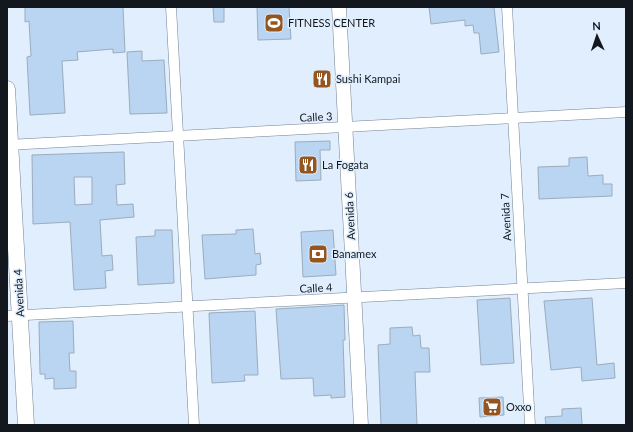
<svg xmlns="http://www.w3.org/2000/svg" width="633" height="432" font-family="Lato,sans-serif">
	<style>
		.building { fill: #bad5f1; stroke: #9bacbd; fill-rule: evenodd }
		.lines { fill: none; stroke-linecap: round; stroke-linejoin: round }
		.minor-casing { stroke: #728293; stroke-width: 11 }
		.secondary-casing { stroke: #728293; stroke-width: 15 }
		.primary-casing { stroke: #728293; stroke-width: 17 }
		.minor { stroke: #fff; stroke-width: 10 }
		.secondary { stroke: #fff; stroke-width: 14 }
		.primary { stroke: #fff; stroke-width: 16 }
		.labels { text-anchor: middle; stroke-width: 3; stroke-linejoin: round; paint-order: stroke }
		.poi-label { font-size: 11px; fill: #12181e; stroke: #e0eefd; text-anchor: start }
		.street-label { font-size: 11px; fill: #12181e; stroke: #e0eefd }
	</style>
	<rect width="100%" height="100%" fill="#e0eefd"/>
	<g class="building">
		<polygon points="25,7 123,7 125,52 113,53 113,49 77,52 78,60 62,61 65,113 30,115 27,57 31,56 29,21 25,22"/>
		<polygon points="213,7 224,7 224,22 214,22"/>
		<polygon points="257,7 289,7 291,39 258,40"/>
		<polygon points="429,7 494,7 499,52 481,54 479,33 474,33 473,25 465,26 465,20 431,24"/>
		<polygon points="142,51 142,61 164,60 167,113 130,114 127,52"/>
		<polygon points="330,141 330,150 320,150 321,180 296,181 295,142"/>
		<path d="M124,152L125,184L116,185L117,205L133,204L134,217L100,220L102,256L112,255L113,270L105,271L106,288L74,290L70,222L33,224L32,155ZM74,177H92V204L75,205Z"/>
		<polygon points="587,157 588,176 603,175 603,184 612,184 612,196 539,199 538,167 569,166 569,158"/>
		<polygon points="253,229 255,254 260,253 261,264 256,265 256,275 205,279 202,235 236,234 236,230"/>
		<polygon points="155,230 172,230 174,283 138,285 136,237 155,236"/>
		<polygon points="333,230 336,275 303,277 301,232"/>
		<polygon points="510,298 514,363 481,365 477,300"/>
		<polygon points="592,298 597,365 614,363 615,378 582,381 581,367 551,370 544,301"/>
		<polygon points="344,305 345,340 343,340 345,397 331,398 331,395 314,396 313,378 281,379 276,309"/>
		<polygon points="255,311 258,375 244,375 245,381 212,383 209,313"/>
		<polygon points="73,321 74,353 69,353 70,371 76,371 76,388 54,389 54,378 45,379 45,374 40,374 39,322"/>
		<polygon points="412,327 413,336 420,335 421,348 429,348 430,372 415,372 417,425 381,425 378,345 390,344 390,328"/>
		<polygon points="503,397 504,415 480,417 479,398"/>
		<polygon points="581,408 582,425 546,425 545,417 562,416 562,409"/>
	</g>
	<g class="lines">
		<defs>
			<g id="minor">
				<polyline points="171,7 194,425"/>
				<polyline points="507,7 530,425"/>
				<polyline points="7,145 626,112"/>
				<polyline points="7,316 626,283"/>
			</g>
			<polyline id="secondary" points="339,7 361,425"/>
			<polyline id="primary" points="7,89 26,425"/>
		</defs>
		<use href="#minor" class="minor-casing"/>
		<use href="#secondary" class="secondary-casing"/>
		<use href="#primary" class="primary-casing"/>
		<use href="#minor" class="minor"/>
		<use href="#secondary" class="secondary"/>
		<use href="#primary" class="primary"/>
	</g>
	<defs>
		<symbol id="stadium-square" viewBox="-11 -11 22 22"><rect x="-9" y="-9" width="18" height="18" rx="4" fill="#95551e" stroke="#e0eefd"/><path d="M0-5a6.5 5 0 1 0 0 10a6.5 5 0 1 0 0-10ZM-3.5-1.8h7v3.6h-7Z" fill="#fff"/></symbol>
		<symbol id="restaurant-square" viewBox="-11 -11 22 22"><rect x="-9" y="-9" width="18" height="18" rx="4" fill="#95551e" stroke="#e0eefd"/><path d="M-5-6h1v4h1v-4h1v4h1v-4h1v5L-1.5 .5V6h-2V.5L-5-1ZM5-6V6H3V1.5H1.5Q1.5-4 5-6Z" fill="#fff"/></symbol>
		<symbol id="bank-square" viewBox="-11 -11 22 22"><rect x="-9" y="-9" width="18" height="18" rx="4" fill="#95551e" stroke="#e0eefd"/><path d="M-6-4H6V4H-6ZM0-2.3a2.3 2.3 0 1 0 0 4.6a2.3 2.3 0 1 0 0-4.6Z" fill="#fff"/></symbol>
		<symbol id="supermarket-square" viewBox="-11 -11 22 22"><rect x="-9" y="-9" width="18" height="18" rx="4" fill="#95551e" stroke="#e0eefd"/><path d="M-6-5.5h2.5l.6 2H6L4.5 2H-2.5L-4.4-4H-6ZM-1.5 3.2a1.3 1.3 0 1 0 .1 0ZM3 3.2a1.3 1.3 0 1 0 .1 0Z" fill="#fff"/></symbol>
	</defs>
	<g fill-rule="evenodd">
		<use href="#stadium-square" x="263" y="12" width="22" height="22"/>
		<use href="#restaurant-square" x="311" y="68" width="22" height="22"/>
		<use href="#restaurant-square" x="297" y="154" width="22" height="22"/>
		<use href="#bank-square" x="307" y="243" width="22" height="22"/>
		<use href="#supermarket-square" x="481" y="396" width="22" height="22"/>
	</g>
	<g class="labels">
		<g class="poi-label">
			<text x="288" y="27">FITNESS CENTER</text>
			<text x="336" y="83">Sushi Kampai</text>
			<text x="322" y="169">La Fogata</text>
			<text x="332" y="258">Banamex</text>
			<text x="506" y="411">Oxxo</text>
		</g>
		<g class="street-label">
			<text transform="translate(316 117) rotate(-3)" y="4">Calle 3</text>
			<text transform="translate(350 216) rotate(-93)" y="4">Avenida 6</text>
			<text transform="translate(506 217) rotate(-93)" y="4">Avenida 7</text>
			<text transform="translate(316 288) rotate(-3)" y="4">Calle 4</text>
			<text transform="translate(19 293) rotate(-93)" y="4">Avenida 4</text>
		</g>
	</g>
	<rect width="633" height="432" fill="none" stroke="#12181e" stroke-width="16"/>
	<g transform="translate(597 36) rotate(357)" stroke="#e0eefd" stroke-width="3" paint-order="stroke">
	<path d="M0-3L7 15L0 10L-7 15Z" fill="#12181e"/>
	<text y="-6" font-size="11" font-weight="bold" text-anchor="middle" fill="#12181e">N</text>
	</g>
</svg>
